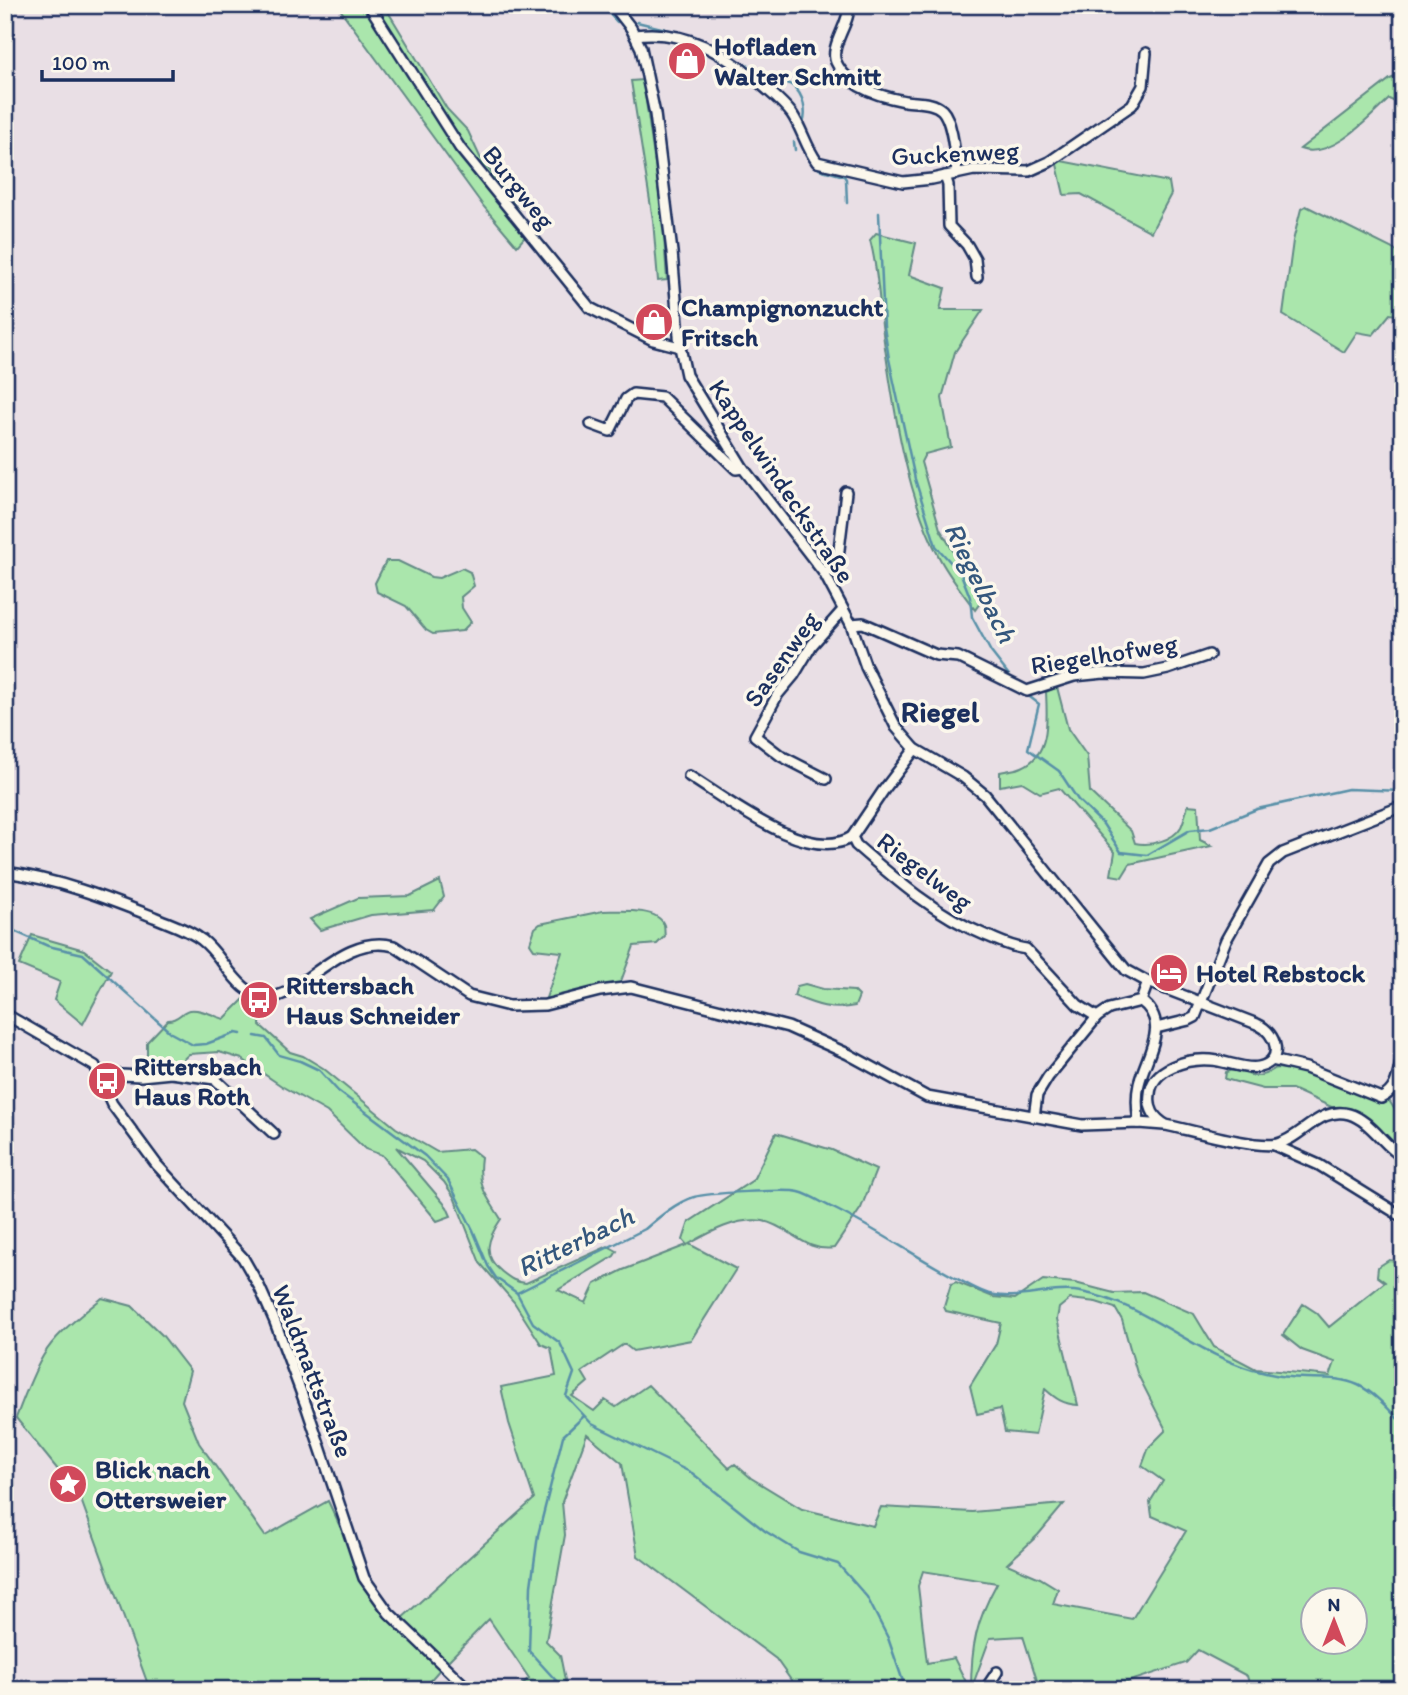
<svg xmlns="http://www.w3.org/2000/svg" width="1408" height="1695" font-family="Itim,sans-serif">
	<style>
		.green { fill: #aae6ac; stroke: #628a85; stroke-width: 2; fill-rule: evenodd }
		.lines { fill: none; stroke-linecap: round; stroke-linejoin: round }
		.stream { stroke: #5890a8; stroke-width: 2.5 }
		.minor-casing { stroke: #1b2f5e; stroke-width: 14 }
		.minor { stroke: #fbf7ec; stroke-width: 9 }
		.labels { text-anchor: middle; stroke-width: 7; stroke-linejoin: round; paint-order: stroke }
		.poi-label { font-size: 26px; font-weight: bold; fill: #1b2f5e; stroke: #fbf7ec; text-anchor: start }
		.street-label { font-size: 26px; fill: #1b2f5e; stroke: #fbf7ec }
		.water-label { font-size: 28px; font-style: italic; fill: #34577d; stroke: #fbf7ec }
		.quarter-label { font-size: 30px; font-weight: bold; fill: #1b2f5e; stroke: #fbf7ec }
	</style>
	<rect width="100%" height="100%" fill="#e9dfe5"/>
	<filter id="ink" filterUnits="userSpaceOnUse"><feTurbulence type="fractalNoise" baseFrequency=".0143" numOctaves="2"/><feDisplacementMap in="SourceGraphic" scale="14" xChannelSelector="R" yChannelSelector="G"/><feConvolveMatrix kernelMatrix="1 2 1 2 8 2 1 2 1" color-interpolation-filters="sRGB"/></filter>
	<g filter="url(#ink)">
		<g class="green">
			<polygon points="337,5 384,5 447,109 468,131 480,157 532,229 517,246 484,207"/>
			<path d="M1403,74V106L1389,99C1368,119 1331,160 1300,149L1390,79Z"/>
			<polygon points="643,80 663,220 667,280 658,281 653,220 631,81"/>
			<polygon points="1056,160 1169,182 1171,194 1151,232 1081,194 1064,195"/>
			<polygon points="1306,206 1403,254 1403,316 1390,314 1373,335 1357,332 1344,352 1283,315 1293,241 1301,209"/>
			<path d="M876,233L916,243L909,275L945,288L940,310H983L955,352L942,398L951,447L925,454L921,462L940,529L961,564L985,596L975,610C963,593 948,575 939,557C906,494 894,410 884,341C879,307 879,273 870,240Z"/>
			<polygon points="386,561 398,561 431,577 439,578 462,568 470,572 474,586 461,597 462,608 471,622 462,631 433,634 426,630 406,606 377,592 375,583"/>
			<path d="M1057,687L1068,729L1087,756L1090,792L1131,831L1135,843C1149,846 1173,841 1181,827C1184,821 1186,812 1188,805L1198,806L1200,840L1212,846L1130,864L1122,877L1111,875L1115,852L1059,788L1040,793L1022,782L1000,786V772C1007,770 1016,770 1022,767C1051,755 1047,717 1046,692Z"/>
			<polygon points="440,881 444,897 434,910 371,915 320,930 310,919 358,898 410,896"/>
			<path d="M603,911C618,911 658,907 664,925C665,928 664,933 665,936L657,944L634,946L620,984L545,1001L562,952L534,949L530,943L535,928L540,924Z"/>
			<polygon points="32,935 84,950 111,971 83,1024 54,1000 60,982 19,965"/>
			<path d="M805,984L823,989L854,991L859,996L855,1006C832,1011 816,1005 794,996L797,986Z"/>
			<path d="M245,998L262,1004L260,1025L290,1052L303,1056L323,1068L396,1128L437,1152L471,1149L481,1157C477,1187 486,1195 501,1219C488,1238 481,1255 502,1272C511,1279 515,1282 526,1283L608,1246L617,1251L614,1256L558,1290L586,1303L595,1284L623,1270L687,1245L683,1240L689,1222L753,1180L776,1133L832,1150L876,1170L861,1208L834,1248C805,1253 789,1226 763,1221C737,1217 710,1232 689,1244L736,1269L691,1340L633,1351L624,1344L582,1372L588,1382L572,1396L594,1411L605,1400L616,1407L648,1385L729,1468L735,1464L751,1478L802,1509L873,1526L881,1507L972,1512L1064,1504L1038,1535L1007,1564L1040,1578L1058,1589L1053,1604L1132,1619L1186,1531L1152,1516L1150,1502L1163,1481L1142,1466L1149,1447L1166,1430L1137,1373L1122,1320L1115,1308L1096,1302L1070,1299L1059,1308L1057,1319L1078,1405C1063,1404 1056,1399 1045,1389L1035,1435L1005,1432L1000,1409L977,1414L970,1386L996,1344L1001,1323L946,1311L944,1307L951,1284L956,1282L993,1297L1015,1299L1043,1280L1075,1283L1114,1293L1143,1292L1194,1314L1214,1347L1256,1369L1330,1376L1335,1362L1302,1350L1283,1335L1303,1304L1317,1313L1329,1327L1385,1282L1377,1276L1378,1267L1389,1260L1403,1262V1690H1251L1247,1676L1198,1650L1186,1663L1115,1686L1117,1690H1040L1023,1636L990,1638L971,1690C971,1647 976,1621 997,1583L923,1571L918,1586L927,1663L954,1658L970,1690H798L776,1659L638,1556L622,1463L587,1434L562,1502L565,1535L546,1641L560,1655L566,1685L569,1690H516L529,1678L489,1619L447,1662L401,1619L534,1499L509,1423L501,1387L556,1376L551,1348L541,1344L514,1302L480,1263L454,1197L444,1182L423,1161L396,1147L447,1207L451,1216L437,1221L382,1155L365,1149L327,1112L283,1087L242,1059L219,1052L189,1054L174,1068L147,1071V1042L168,1020C178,1020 181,1012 189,1010C200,1008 214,1016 224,1019ZM1314,1600H1356V1642H1314Z"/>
			<path d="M1276,1068L1305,1071L1387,1097L1403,1123V1151L1388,1142L1363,1116L1352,1110H1338L1292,1089H1263L1225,1079L1226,1072C1247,1065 1248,1087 1276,1068Z"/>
			<path d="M102,1298L132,1306L162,1335L190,1371L182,1401L199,1443L265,1536L328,1501L364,1578L391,1621L441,1668L422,1690H186L182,1684L170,1690H150L80,1497L16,1418C24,1397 32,1375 43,1356C56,1333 82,1315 102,1298Z"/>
		</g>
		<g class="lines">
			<g class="stream">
				<polyline points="601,5 617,22"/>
				<polyline points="637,22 682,33"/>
				<polyline points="746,64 761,75"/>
				<path d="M770,80C777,81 787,82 793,86C804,95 807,112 803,124"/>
				<polyline points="794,142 795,150"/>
				<polyline points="819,169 844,176 846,179 847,203"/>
				<polyline points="879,213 884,327 889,359 915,479 936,546 961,574 970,597 972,617 991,652 1012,679"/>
				<polyline points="1026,694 1039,704 1028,749 1059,771 1078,800 1103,824 1121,852 1147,855 1190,830 1210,828 1257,809 1348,789 1403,791"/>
				<polyline points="5,927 48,946 83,954 171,1033 193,1045 206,1044 236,1033 241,1034"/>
				<path d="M255,1036L266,1038L279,1055L300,1061L319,1070L338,1091L425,1156L448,1180L473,1230L488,1266L496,1278L517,1293L645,1229C659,1217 677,1202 694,1197C706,1193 788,1189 799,1192C811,1195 822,1203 833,1208C884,1233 930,1267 981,1291C1011,1305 1049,1286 1081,1292C1144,1303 1192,1352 1253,1370C1265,1373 1278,1376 1290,1377C1312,1380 1337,1375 1358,1385C1373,1392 1387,1407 1398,1419"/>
				<polyline points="517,1293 533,1323 560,1343 574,1373 566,1396 592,1424 692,1473 765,1531 799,1552 838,1564 867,1597 888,1638 906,1690"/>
				<polyline points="561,1686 529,1651 531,1586 538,1535 563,1436 584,1416"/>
			</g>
			<defs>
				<g id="minor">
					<polyline points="369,5 460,148 590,308 653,340 680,347"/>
					<path d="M613,5L631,28L641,48L655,114L672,252L680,347L686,375L743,468L824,573L851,624L866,667L896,727L915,749L963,777L985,795L1126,970L1148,982L1257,1024C1277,1033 1285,1061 1259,1067C1245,1070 1226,1061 1211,1060C1188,1058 1152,1068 1150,1094C1148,1109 1154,1118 1166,1125C1190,1130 1257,1149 1277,1144C1302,1138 1320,1106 1349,1114C1370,1120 1384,1146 1403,1157"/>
					<path d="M849,5C850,23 829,47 836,62C847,87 882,97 905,101C917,103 933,101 942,110C953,121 955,158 957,173"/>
					<path d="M635,35C686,28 724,54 761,84C772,94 783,102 792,114C802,129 806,147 817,162L903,182L932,179L974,170L1029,171L1049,162L1132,105L1143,86L1146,53"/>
					<polyline points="945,176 948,185 949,226 967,245 975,259 977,277"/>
					<polyline points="591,424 610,431 626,399 633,394 662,397 736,469 743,468"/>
					<polyline points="824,573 837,566 846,492"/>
					<polyline points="851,624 863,623 936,655 958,657 1027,691 1074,676 1104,673 1144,674 1168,669 1209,655"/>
					<path d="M915,749L883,791L852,837L856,845C896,880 936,915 985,935C1000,941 1010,947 1026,949L1078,1005L1097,1017"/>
					<path d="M689,776C728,800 808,864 852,837"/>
					<polyline points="826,779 781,756 755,736 778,694 794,675 812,645 843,610"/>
					<path d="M5,872C57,879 106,898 154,917C170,924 188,929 202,940C224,956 238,998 270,997C281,997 290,990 299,984C327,965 358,936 394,946L469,996L509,1006L545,1005L600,991L631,987L788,1027L848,1054L927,1097L1082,1125L1139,1123L1164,1125"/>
					<polyline points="5,1014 95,1066 112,1104 157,1165 243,1258 259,1286 275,1322 307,1408 364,1578 389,1613 469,1690"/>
					<polyline points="1156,1028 1189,1020 1195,1017 1226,940 1269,864 1283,853 1403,806"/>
					<path d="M1272,1060L1306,1068L1381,1098C1399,1090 1398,1070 1403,1053"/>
					<polyline points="101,1074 141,1076 171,1073 215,1079 274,1134"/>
					<polyline points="1034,1117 1037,1095 1048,1077 1097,1017 1109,1009 1141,1001 1148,982"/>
					<path d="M1139,1123C1137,1110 1136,1097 1139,1084C1145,1057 1172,1023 1141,1001"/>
					<polyline points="1274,1145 1319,1165 1403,1217"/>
					<polyline points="985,1690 997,1672"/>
				</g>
			</defs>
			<use href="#minor" class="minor-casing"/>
			<use href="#minor" class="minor"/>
		</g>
	</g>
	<defs>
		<symbol id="shop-disc" viewBox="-11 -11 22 22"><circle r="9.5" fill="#d1495b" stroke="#fbf7ec"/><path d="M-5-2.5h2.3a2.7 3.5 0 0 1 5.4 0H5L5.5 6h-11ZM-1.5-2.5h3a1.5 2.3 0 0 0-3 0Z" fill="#fff"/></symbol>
		<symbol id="hotel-disc" viewBox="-11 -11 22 22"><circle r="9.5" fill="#d1495b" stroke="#fbf7ec"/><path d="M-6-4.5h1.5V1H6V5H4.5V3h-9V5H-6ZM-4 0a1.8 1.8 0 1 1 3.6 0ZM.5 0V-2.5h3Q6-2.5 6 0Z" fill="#fff"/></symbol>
		<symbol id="bus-disc" viewBox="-11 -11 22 22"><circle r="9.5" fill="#d1495b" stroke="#fbf7ec"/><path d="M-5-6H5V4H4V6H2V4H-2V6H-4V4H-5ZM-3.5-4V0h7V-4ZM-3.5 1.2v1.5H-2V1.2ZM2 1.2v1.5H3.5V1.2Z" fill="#fff"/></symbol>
		<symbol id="sight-disc" viewBox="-11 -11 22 22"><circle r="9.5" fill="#d1495b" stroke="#fbf7ec"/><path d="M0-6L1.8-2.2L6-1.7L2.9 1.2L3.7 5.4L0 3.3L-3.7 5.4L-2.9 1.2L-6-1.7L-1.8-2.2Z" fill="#fff"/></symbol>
	</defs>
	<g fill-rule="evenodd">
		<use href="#shop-disc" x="665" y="39" width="44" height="44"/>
		<use href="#shop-disc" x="632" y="300" width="44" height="44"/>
		<use href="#hotel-disc" x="1147" y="951" width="44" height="44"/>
		<use href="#bus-disc" x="237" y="978" width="44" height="44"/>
		<use href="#bus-disc" x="85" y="1059" width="44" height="44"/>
		<use href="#sight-disc" x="46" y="1462" width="44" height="44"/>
	</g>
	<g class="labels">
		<g class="poi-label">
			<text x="714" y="55">Hofladen<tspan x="714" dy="30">Walter Schmitt</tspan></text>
			<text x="681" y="316">Champignonzucht<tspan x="681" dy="30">Fritsch</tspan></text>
			<text x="1196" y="982">Hotel Rebstock</text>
			<text x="286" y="994">Rittersbach<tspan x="286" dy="30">Haus Schneider</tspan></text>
			<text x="134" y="1075">Rittersbach<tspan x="134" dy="30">Haus Roth</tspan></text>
			<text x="95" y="1478">Blick nach<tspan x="95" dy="30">Ottersweier</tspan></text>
		</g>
		<g class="street-label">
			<text transform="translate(955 153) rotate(-3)" y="9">Guckenweg</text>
			<text transform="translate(519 187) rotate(51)" y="9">Burgweg</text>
			<text transform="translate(782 481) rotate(56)" y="9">Kappelwindeckstraße</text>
			<text transform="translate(1104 654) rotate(-9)" y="9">Riegelhofweg</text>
			<text transform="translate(781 659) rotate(-55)" y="9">Sasenweg</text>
			<text transform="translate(925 871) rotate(37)" y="9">Riegelweg</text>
			<text transform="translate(313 1371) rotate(69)" y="9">Waldmattstraße</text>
		</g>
		<g class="water-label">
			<text transform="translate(981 582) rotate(64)" y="10">Riegelbach</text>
			<text transform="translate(575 1241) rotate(-26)" y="10">Ritterbach</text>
		</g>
		<g class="quarter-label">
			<text x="940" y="722">Riegel</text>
		</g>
	</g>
	<rect width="1408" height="1695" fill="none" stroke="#fbf7ec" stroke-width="28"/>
	<rect x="14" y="14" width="1380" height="1667" fill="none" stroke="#1b2f5e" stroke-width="2.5" filter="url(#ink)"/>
	<g transform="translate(1334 1621)"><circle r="33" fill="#fbf7ec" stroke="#a1a7b3" stroke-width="2"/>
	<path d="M0-5L12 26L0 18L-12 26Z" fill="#d1495b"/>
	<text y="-10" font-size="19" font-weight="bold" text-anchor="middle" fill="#1b2f5e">N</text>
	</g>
	<path d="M42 70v10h131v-10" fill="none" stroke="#1b2f5e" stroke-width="3.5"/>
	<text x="52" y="70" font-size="21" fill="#1b2f5e" stroke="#fbf7ec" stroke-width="5" paint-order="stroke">100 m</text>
</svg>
